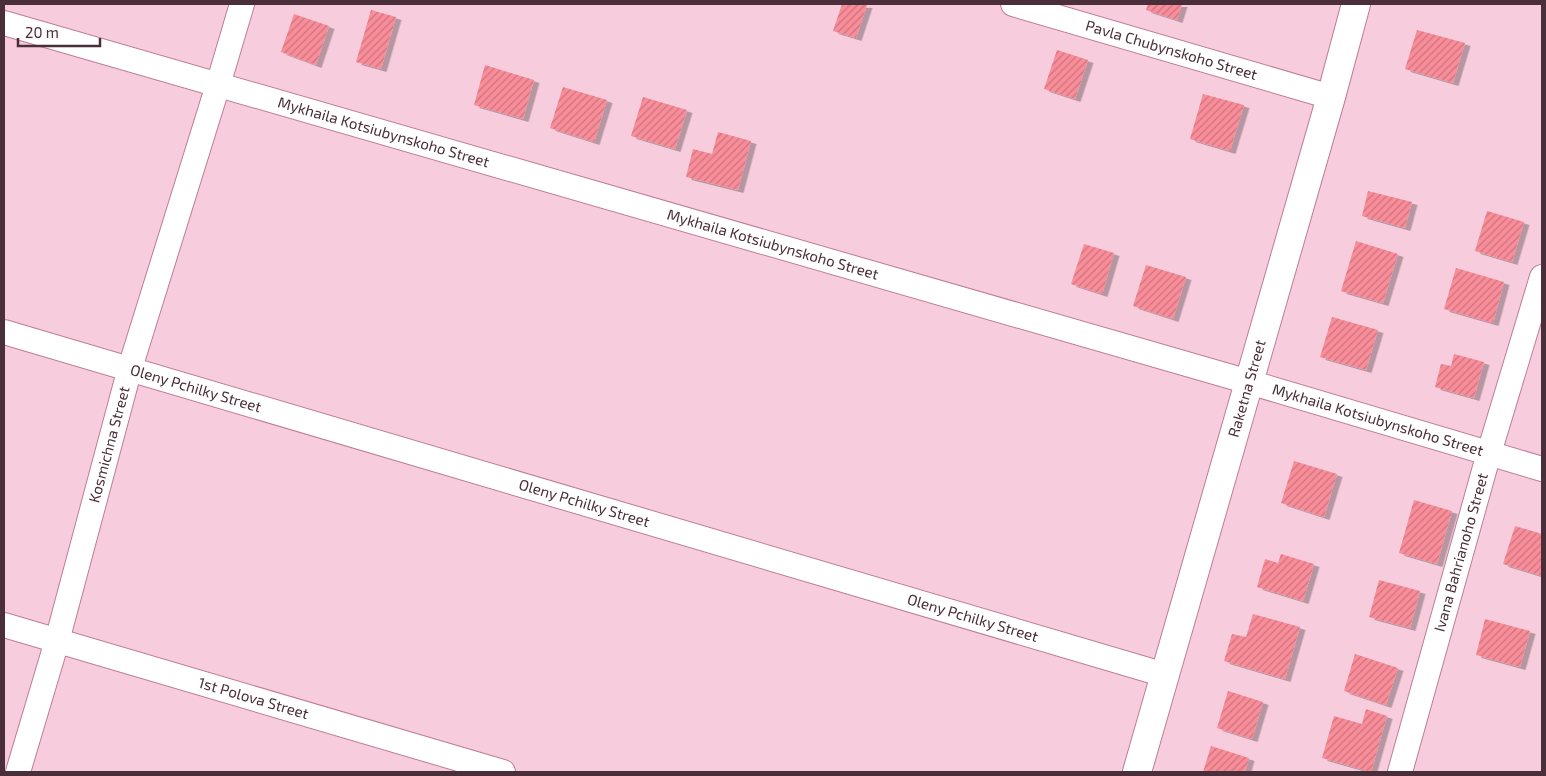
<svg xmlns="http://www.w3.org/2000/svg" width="1546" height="776" font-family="'Exo 2',sans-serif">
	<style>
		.building { fill: url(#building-hatch); filter: url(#shadow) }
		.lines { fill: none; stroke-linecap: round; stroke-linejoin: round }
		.minor-casing { stroke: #be7d97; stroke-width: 26 }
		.tertiary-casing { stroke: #be7d97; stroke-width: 30 }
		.minor { stroke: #fff; stroke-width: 24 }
		.tertiary { stroke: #fff; stroke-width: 28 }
		.labels { text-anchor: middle; stroke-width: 4; stroke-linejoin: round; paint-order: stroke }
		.street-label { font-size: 15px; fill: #4a2e39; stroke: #fbfbfb }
	</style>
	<defs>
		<pattern id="building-hatch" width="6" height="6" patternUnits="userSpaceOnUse" patternTransform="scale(1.25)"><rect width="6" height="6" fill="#f98d99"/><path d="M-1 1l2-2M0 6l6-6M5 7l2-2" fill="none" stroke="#cc747e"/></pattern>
		<filter id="shadow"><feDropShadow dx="5.5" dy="3" stdDeviation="0" flood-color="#0004"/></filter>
	</defs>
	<rect width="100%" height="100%" fill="#f7ccdc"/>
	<g class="building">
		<polygon points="842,4 867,5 856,38 833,31"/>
		<polygon points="1148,4 1182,4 1177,20 1146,10"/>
		<polygon points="371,10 396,17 381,69 356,62"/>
		<polygon points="294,14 329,26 316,65 281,52"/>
		<polygon points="1417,30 1465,43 1453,83 1405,69"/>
		<polygon points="1057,50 1088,60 1075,99 1044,89"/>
		<polygon points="485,65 534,80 523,119 474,105"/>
		<polygon points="563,87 607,100 594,142 550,128"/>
		<polygon points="1203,94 1244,105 1230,151 1190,139"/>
		<polygon points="643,97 687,110 675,149 631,136"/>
		<polygon points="718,132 751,141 738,190 686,177 693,149 712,154"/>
		<polygon points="1368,191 1412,202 1405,228 1362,216"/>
		<polygon points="1487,211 1524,222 1512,262 1475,251"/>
		<polygon points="1356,241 1398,254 1383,303 1341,291"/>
		<polygon points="1084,244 1114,253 1102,294 1071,284"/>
		<polygon points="1146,265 1186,277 1173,319 1133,306"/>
		<polygon points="1456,268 1504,282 1493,323 1444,309"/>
		<polygon points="1332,317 1378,330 1366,370 1320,357"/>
		<polygon points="1454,354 1484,362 1474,398 1435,387 1441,364 1451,366"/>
		<polygon points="1294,461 1337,474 1324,517 1281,503"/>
		<polygon points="1414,500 1452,511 1437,564 1399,553"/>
		<polygon points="1515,526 1542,534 1542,576 1503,564"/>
		<polygon points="1281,554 1314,564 1303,601 1257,587 1265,559 1278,563"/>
		<polygon points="1379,580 1420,591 1410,628 1369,617"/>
		<polygon points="1253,614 1300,627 1285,679 1224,661 1232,634 1246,637"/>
		<polygon points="1485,619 1530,631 1520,667 1476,655"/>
		<polygon points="1355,654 1398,668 1386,705 1344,691"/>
		<polygon points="1228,691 1263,702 1252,739 1217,728"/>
		<polygon points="1366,709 1387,716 1371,772 1322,758 1334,716 1362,724"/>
		<polygon points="1211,746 1249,758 1245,772 1203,772"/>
	</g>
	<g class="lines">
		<defs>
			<g id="minor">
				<path id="s1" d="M1013,4L1331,97"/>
				<path id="s2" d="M4,23L1249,382L1542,469"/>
				<path id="s3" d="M4,332L1165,675"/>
				<path id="s4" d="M4,625L503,772"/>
				<path id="s5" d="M18,772L57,641L130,368L218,85L242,4"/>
				<path id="s6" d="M1400,772L1489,453L1542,277"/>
			</g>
			<g id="tertiary">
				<path id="s7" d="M1137,772L1331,97L1356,4"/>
			</g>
		</defs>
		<use href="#minor" class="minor-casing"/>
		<use href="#tertiary" class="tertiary-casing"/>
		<use href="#minor" class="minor"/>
		<use href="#tertiary" class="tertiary"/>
	</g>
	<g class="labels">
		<g class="street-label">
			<text dy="5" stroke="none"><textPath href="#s1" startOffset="165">Pavla Chubynskoho Street</textPath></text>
			<text dy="5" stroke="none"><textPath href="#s2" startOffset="395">Mykhaila Kotsiubynskoho Street</textPath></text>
			<text dy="5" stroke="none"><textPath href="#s2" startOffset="800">Mykhaila Kotsiubynskoho Street</textPath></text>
			<text dy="5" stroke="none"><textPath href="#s3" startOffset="200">Oleny Pchilky Street</textPath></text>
			<text dy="5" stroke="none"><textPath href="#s7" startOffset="399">Raketna Street</textPath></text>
			<text dy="5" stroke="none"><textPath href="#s2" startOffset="1430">Mykhaila Kotsiubynskoho Street</textPath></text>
			<text dy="5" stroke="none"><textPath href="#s5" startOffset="340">Kosmichna Street</textPath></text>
			<text dy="5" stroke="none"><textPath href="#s3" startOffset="605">Oleny Pchilky Street</textPath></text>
			<text dy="5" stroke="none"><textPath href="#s6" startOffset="228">Ivana Bahrianoho Street</textPath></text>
			<text dy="5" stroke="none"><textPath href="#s3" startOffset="1010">Oleny Pchilky Street</textPath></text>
			<text dy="5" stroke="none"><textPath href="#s4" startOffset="260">1st Polova Street</textPath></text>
		</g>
	</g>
	<rect width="1546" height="776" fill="none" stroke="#4a2e39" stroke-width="10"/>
	<path d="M18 38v8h82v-8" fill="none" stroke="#4a2e39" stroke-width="2.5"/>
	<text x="25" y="38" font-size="15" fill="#4a2e39" stroke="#fbfbfb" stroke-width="4" paint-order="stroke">20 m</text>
</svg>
